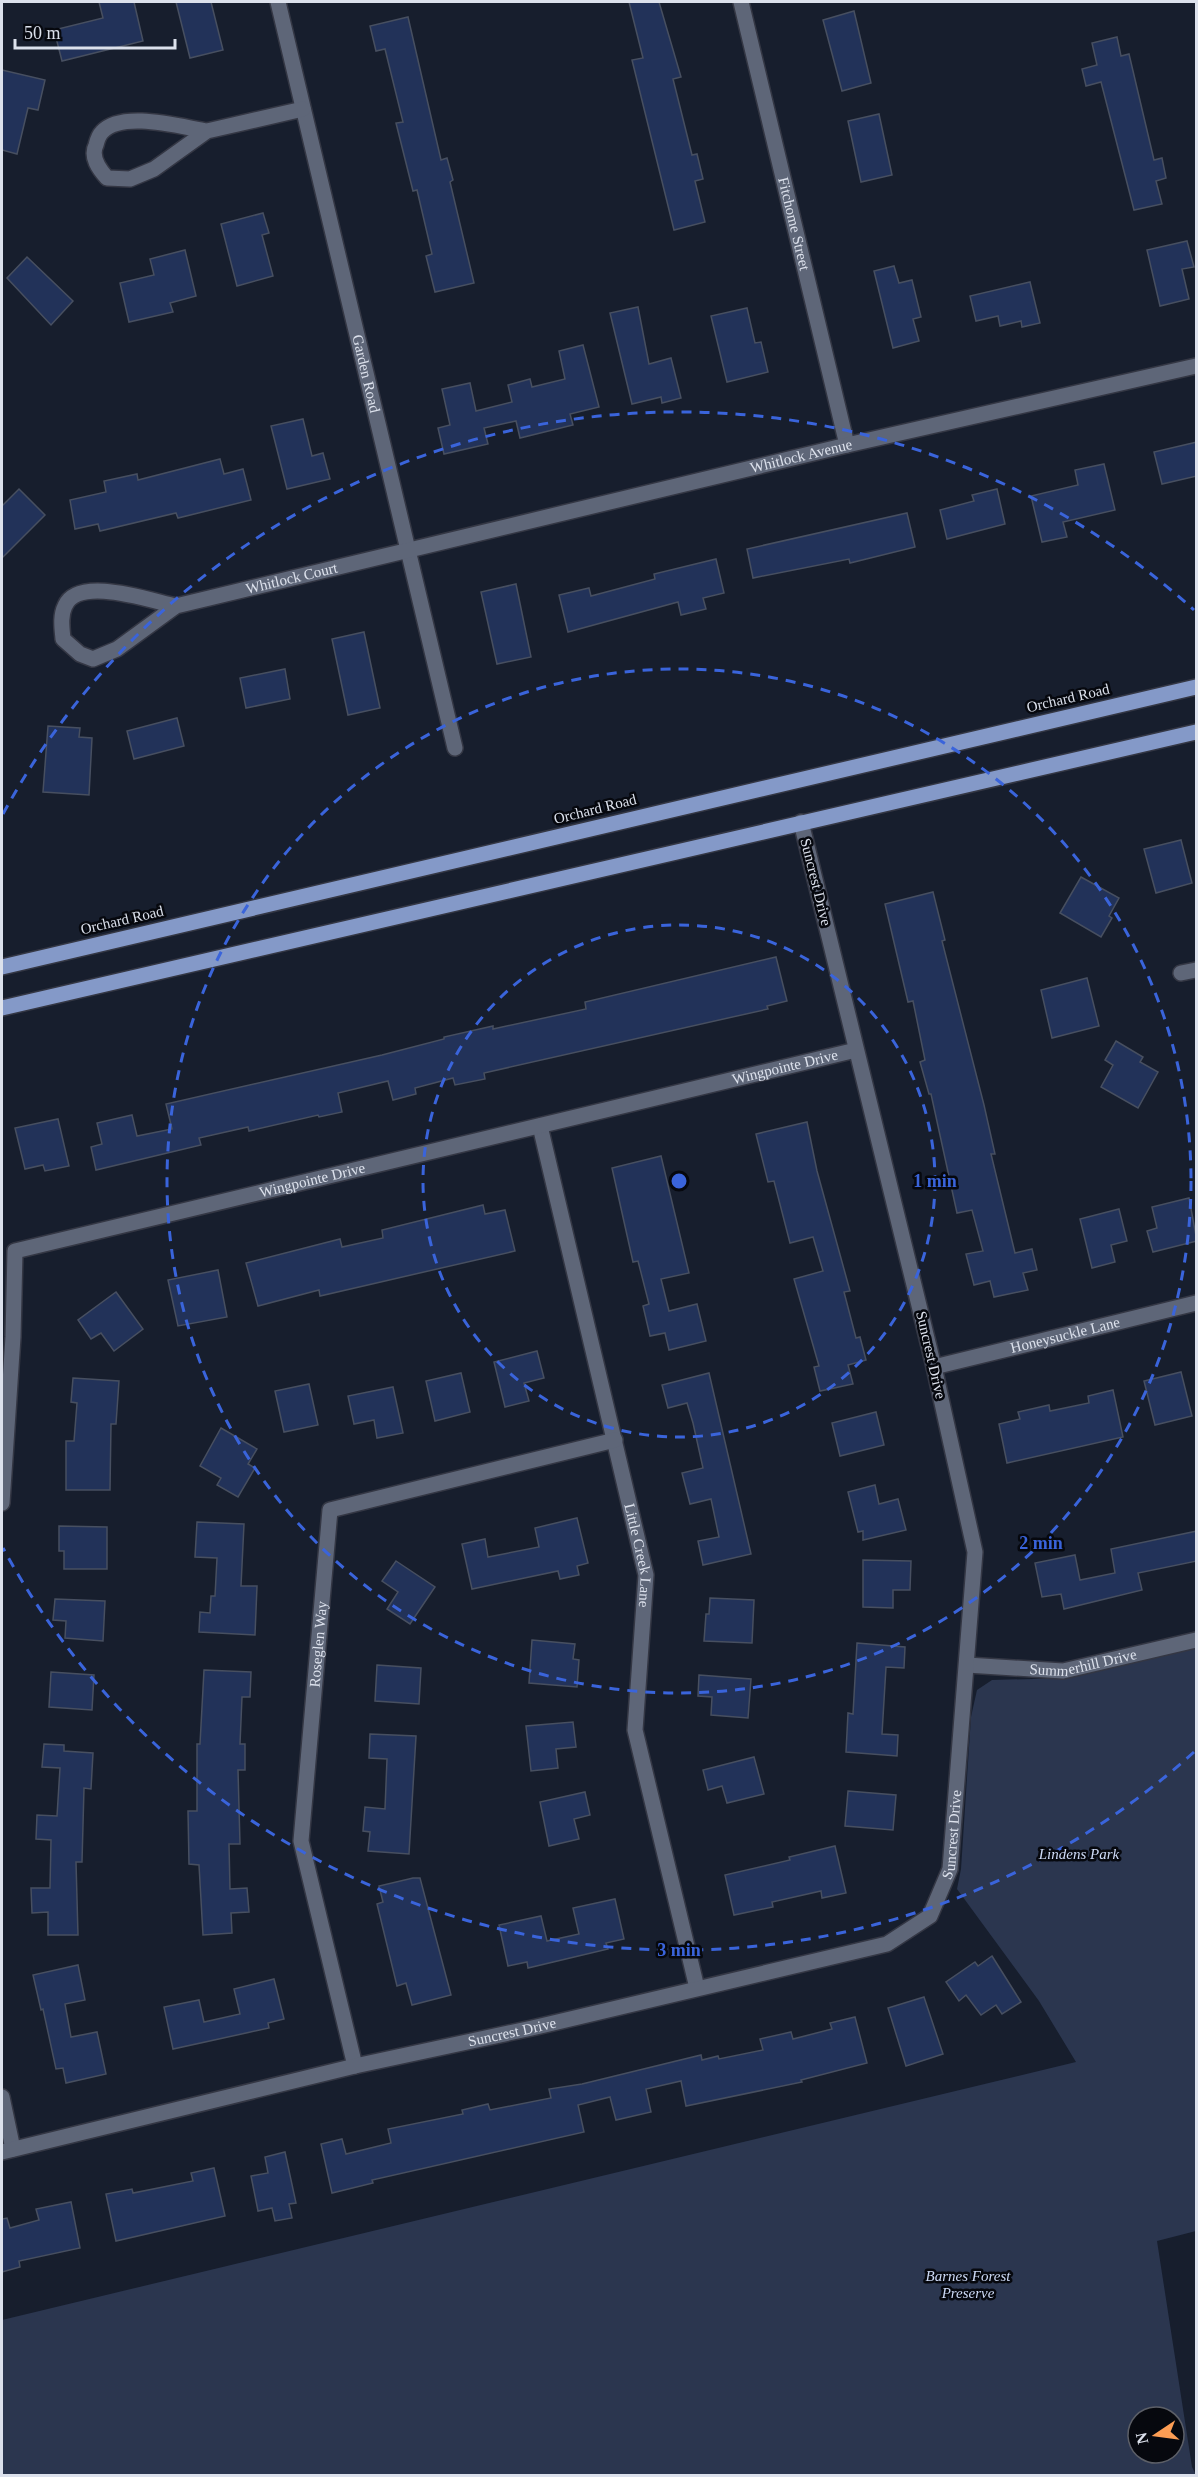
<svg xmlns="http://www.w3.org/2000/svg" width="1198" height="2477" font-family="'Times New Roman',serif">
	<style>
		.green { fill: #2b364f; fill-rule: evenodd }
		.building { fill: #223259; stroke: #474f60; stroke-width: 1.5 }
		.lines { fill: none; stroke-linecap: round; stroke-linejoin: round }
		.minor-casing { stroke: #343744; stroke-width: 18 }
		.primary-casing { stroke: #343744; stroke-width: 18 }
		.minor { stroke: #5e6678; stroke-width: 15 }
		.primary { stroke: #8499c8; stroke-width: 15 }
		.ring { fill: none; stroke: #3a64db; stroke-width: 3; stroke-dasharray: 10 8 }
		.labels { text-anchor: middle; stroke-width: 5; stroke-linejoin: round; paint-order: stroke }
		.street-label { font-size: 15px; fill: #dce1ec; stroke: #06080e }
		.park-label { font-size: 15px; font-style: italic; fill: #cedbf7; stroke: #06080e }
		.centre { fill: #3a64db; stroke: #06080e; stroke-width: 3 }
		.ring-label { font-size: 18px; text-anchor: middle; font-weight: bold; fill: #3a64db; stroke: #06080e; stroke-width: 5; stroke-linejoin: round; paint-order: stroke }
	</style>
	<rect width="100%" height="100%" fill="#171e2d"/>
	<path class="green" d="M1196,1648V2231L1157,2241L1192,2467L1196,2475H2V2320L1076,2062L1039,2001L957,1889L961,1869L971,1717L977,1690L992,1680L1070,1678ZM1138,2417H1174V2453H1138Z"/>
	<g class="building">
		<polygon points="99,2 134,2 143,41 62,61 54,30 103,18"/>
		<polygon points="176,2 211,2 223,50 190,58"/>
		<polygon points="629,2 659,2 681,77 673,79 692,155 697,154 703,179 695,181 705,222 674,230 632,60 643,58"/>
		<polygon points="854,11 871,83 842,91 823,20"/>
		<polygon points="408,17 441,160 447,158 453,180 450,182 474,283 435,292 426,256 432,254 417,190 413,191 396,123 403,122 385,49 376,51 370,26"/>
		<polygon points="1117,37 1121,56 1129,54 1154,160 1162,158 1166,178 1156,181 1162,204 1134,210 1101,82 1086,86 1082,69 1097,65 1092,43"/>
		<polygon points="2,70 45,80 38,110 28,108 17,154 2,150"/>
		<polygon points="879,114 892,175 861,182 848,121"/>
		<polygon points="263,213 269,233 262,235 273,276 237,286 221,224"/>
		<polygon points="1187,241 1194,267 1182,269 1189,299 1160,306 1147,250"/>
		<polygon points="185,250 196,296 170,303 173,312 129,322 120,283 154,275 150,259"/>
		<polygon points="27,257 73,301 51,325 7,278"/>
		<polygon points="894,266 899,283 912,280 921,317 913,319 919,341 893,348 874,271"/>
		<polygon points="1030,282 1040,323 1022,327 1021,321 1000,326 998,316 976,321 970,296"/>
		<polygon points="638,307 649,364 671,358 681,398 662,403 661,397 632,404 610,313"/>
		<polygon points="747,308 755,343 761,342 768,372 727,382 711,316"/>
		<polygon points="583,345 599,407 570,414 573,425 520,438 516,421 484,428 488,444 444,454 438,428 450,425 442,389 470,383 476,411 512,402 508,385 530,379 532,387 565,379 559,351"/>
		<polygon points="303,419 312,456 323,453 330,479 287,489 271,426"/>
		<polygon points="1197,442 1197,476 1162,484 1154,452"/>
		<polygon points="220,459 224,474 243,469 251,500 178,518 176,513 100,531 98,524 75,529 70,500 106,492 104,481 137,474 138,480"/>
		<polygon points="1104,464 1115,510 1063,522 1067,537 1042,542 1031,496 1078,485 1075,470"/>
		<polygon points="19,489 45,515 2,558 2,506"/>
		<polygon points="997,489 1005,524 947,539 940,510 974,501 972,495"/>
		<polygon points="907,513 915,547 850,563 849,559 753,578 747,549"/>
		<polygon points="716,559 724,593 703,598 706,609 681,615 678,602 568,632 559,595 589,588 591,596 655,579 654,574"/>
		<polygon points="516,584 531,657 497,664 481,592"/>
		<polygon points="364,632 380,708 348,715 332,639"/>
		<polygon points="285,669 290,699 246,708 240,678"/>
		<polygon points="177,718 184,746 134,759 127,731"/>
		<polygon points="48,726 80,728 79,737 92,738 89,795 43,792"/>
		<polygon points="1181,840 1192,883 1156,893 1144,849"/>
		<polygon points="1081,877 1119,898 1109,916 1112,918 1101,937 1060,913"/>
		<polygon points="933,892 945,940 942,941 984,1105 995,1154 991,1154 1015,1253 1032,1249 1037,1270 1023,1273 1028,1290 994,1297 990,1281 974,1285 966,1254 983,1251 972,1210 957,1213 931,1094 929,1094 920,1062 925,1060 913,1001 908,1002 885,904"/>
		<polygon points="776,957 787,1001 767,1006 768,1009 484,1073 485,1079 455,1085 453,1078 415,1088 416,1094 393,1100 388,1081 338,1093 342,1112 319,1117 318,1115 249,1131 248,1127 199,1138 201,1145 96,1170 91,1147 102,1144 97,1123 132,1115 137,1136 172,1129 166,1104 382,1055 444,1039 444,1037 493,1026 493,1029 586,1009 585,1002"/>
		<polygon points="1087,978 1099,1026 1052,1038 1041,990"/>
		<polygon points="1116,1041 1143,1057 1140,1062 1158,1072 1138,1108 1101,1087 1113,1065 1105,1060"/>
		<polygon points="58,1119 69,1166 45,1171 43,1165 25,1169 15,1128"/>
		<polygon points="807,1122 817,1171 850,1291 844,1292 856,1338 860,1337 866,1360 848,1365 853,1384 820,1391 814,1367 819,1366 794,1279 823,1271 813,1237 790,1243 774,1181 768,1182 756,1134"/>
		<polygon points="661,1156 689,1273 661,1279 669,1311 697,1304 706,1341 669,1350 665,1333 650,1336 643,1306 649,1304 638,1261 633,1262 612,1168"/>
		<polygon points="1189,1198 1197,1241 1153,1252 1147,1231 1157,1228 1152,1207"/>
		<polygon points="483,1205 485,1214 505,1210 515,1251 320,1296 319,1290 258,1306 246,1263 340,1239 342,1247 383,1238 382,1230"/>
		<polygon points="1119,1209 1127,1241 1111,1245 1115,1262 1092,1268 1080,1219"/>
		<polygon points="218,1270 227,1317 178,1326 168,1280"/>
		<polygon points="116,1292 143,1329 114,1351 101,1333 91,1339 78,1320"/>
		<polygon points="537,1351 544,1378 524,1383 529,1401 505,1407 494,1362"/>
		<polygon points="1181,1372 1192,1416 1155,1425 1144,1381"/>
		<polygon points="461,1373 470,1412 435,1421 426,1381"/>
		<polygon points="709,1373 751,1554 703,1565 698,1541 719,1537 711,1499 690,1504 682,1473 703,1468 693,1423 687,1403 668,1408 662,1385"/>
		<polygon points="73,1378 119,1381 116,1424 111,1424 110,1490 66,1490 66,1441 74,1441 77,1403 71,1402"/>
		<polygon points="309,1384 318,1425 284,1432 275,1391"/>
		<polygon points="393,1387 403,1433 377,1438 374,1420 354,1424 348,1396"/>
		<polygon points="1113,1390 1123,1437 1007,1463 999,1424 1020,1419 1018,1412 1049,1405 1050,1411 1089,1403 1088,1396"/>
		<polygon points="876,1412 884,1445 840,1456 832,1423"/>
		<polygon points="221,1428 257,1449 248,1464 255,1468 238,1497 217,1485 221,1478 200,1466"/>
		<polygon points="875,1485 879,1504 898,1499 906,1530 863,1540 863,1531 858,1532 848,1492"/>
		<polygon points="577,1518 588,1563 577,1566 579,1575 560,1579 558,1571 472,1589 462,1544 485,1539 488,1557 539,1547 535,1528"/>
		<polygon points="197,1522 244,1524 241,1586 257,1586 255,1635 199,1632 200,1612 210,1613 211,1596 215,1596 217,1558 195,1557"/>
		<polygon points="59,1526 107,1527 107,1569 64,1569 64,1551 59,1551"/>
		<polygon points="1197,1531 1197,1561 1138,1573 1142,1590 1064,1609 1061,1594 1042,1597 1035,1563 1075,1555 1080,1580 1115,1573 1111,1549"/>
		<polygon points="863,1560 911,1561 910,1590 893,1590 893,1608 863,1607"/>
		<polygon points="396,1561 435,1587 410,1624 387,1609 398,1592 382,1581"/>
		<polygon points="710,1598 754,1600 752,1643 704,1641 706,1614 709,1614"/>
		<polygon points="55,1599 105,1601 103,1641 65,1638 66,1621 53,1620"/>
		<polygon points="532,1640 575,1644 573,1659 579,1660 577,1687 529,1683"/>
		<polygon points="857,1643 905,1647 904,1668 886,1667 882,1734 898,1735 897,1756 846,1752 848,1713 853,1714"/>
		<polygon points="377,1665 421,1668 419,1704 375,1701"/>
		<polygon points="204,1670 251,1672 250,1697 242,1697 240,1744 245,1744 245,1770 238,1770 240,1844 229,1844 230,1889 247,1888 249,1912 231,1913 232,1933 203,1935 199,1865 189,1864 188,1811 197,1811 197,1744 200,1744"/>
		<polygon points="51,1672 94,1675 92,1710 49,1707"/>
		<polygon points="699,1675 751,1679 748,1718 711,1715 712,1697 698,1696"/>
		<polygon points="573,1722 576,1747 556,1749 558,1768 531,1771 526,1726"/>
		<polygon points="370,1734 416,1736 409,1854 368,1851 370,1832 363,1831 365,1807 385,1809 387,1759 369,1758"/>
		<polygon points="44,1744 64,1745 64,1751 93,1753 91,1789 84,1788 82,1862 76,1862 78,1935 48,1935 48,1912 32,1913 31,1888 50,1888 51,1840 36,1839 37,1815 57,1816 60,1768 42,1767"/>
		<polygon points="754,1757 764,1794 727,1803 722,1786 708,1790 703,1770"/>
		<polygon points="848,1791 896,1795 893,1830 845,1826"/>
		<polygon points="585,1792 590,1815 574,1819 579,1839 549,1846 540,1802"/>
		<polygon points="835,1846 846,1893 822,1898 821,1891 772,1902 773,1907 734,1915 725,1875 790,1860 789,1857"/>
		<polygon points="413,1878 420,1878 451,1995 412,2005 406,1983 397,1986 377,1904 383,1902 379,1886"/>
		<polygon points="615,1899 624,1939 606,1943 608,1949 528,1968 527,1962 508,1966 499,1925 541,1916 547,1941 579,1934 573,1908"/>
		<polygon points="992,1956 1021,2002 1002,2014 996,2005 981,2015 966,1995 959,2001 946,1982 975,1962 978,1966"/>
		<polygon points="78,1965 85,2000 65,2004 71,2037 97,2032 106,2074 66,2083 63,2068 56,2069 43,2009 41,2010 33,1975"/>
		<polygon points="274,1979 284,2019 268,2023 269,2028 173,2049 164,2007 199,2000 204,2022 240,2014 234,1989"/>
		<polygon points="924,1997 943,2054 906,2066 888,2008"/>
		<polygon points="855,2017 867,2063 801,2080 802,2082 686,2106 681,2081 646,2089 651,2112 616,2120 610,2097 578,2105 584,2132 372,2180 373,2183 332,2193 321,2144 342,2139 346,2154 391,2143 388,2129 463,2114 462,2110 488,2104 490,2110 551,2098 549,2089 582,2084 701,2055 702,2060 718,2056 719,2059 763,2050 760,2039 791,2032 793,2039 832,2029 830,2023"/>
		<polygon points="285,2152 296,2203 289,2204 292,2218 275,2221 272,2208 258,2211 251,2176 268,2173 265,2157"/>
		<polygon points="214,2168 225,2216 116,2241 106,2194 132,2189 133,2193 193,2181 191,2173"/>
		<polygon points="71,2202 80,2248 19,2261 20,2267 2,2272 2,2219 7,2218 10,2228 39,2220 36,2209"/>
	</g>
	<g class="lines">
		<defs>
			<g id="minor">
				<path id="s1" d="M278,2L455,748"/>
				<path id="s2" d="M741,2L847,445"/>
				<path d="M207,131C181,127 122,110 102,132C99,135 97,141 96,145C90,157 99,169 107,178L130,179L154,169L207,131L303,109"/>
				<path id="s3" d="M176,606L117,649L93,659L80,654L63,639C62,628 60,616 65,606C78,575 151,601 176,606L847,445L1196,366"/>
				<polyline points="1181,973 1196,970"/>
				<path id="s4" d="M540,1126L646,1575L635,1730L697,1988"/>
				<path id="s5" d="M934,1367L1196,1303"/>
				<path id="s6" d="M2,1503L13,1337L15,1251L856,1050"/>
				<path id="s7" d="M967,1665L1063,1671L1196,1640"/>
				<path id="s8" d="M355,2066L301,1841L330,1510L615,1440"/>
				<polyline points="2,2097 13,2149"/>
				<path id="s9" d="M2,2152L355,2066L532,2028L887,1944L930,1916L950,1869L975,1552L934,1367L801,822"/>
			</g>
			<g id="primary">
				<polyline points="2,967 1196,687"/>
				<polyline points="2,1008 1196,732"/>
			</g>
		</defs>
		<use href="#minor" class="minor-casing"/>
		<use href="#primary" class="primary-casing"/>
		<use href="#minor" class="minor"/>
		<use href="#primary" class="primary"/>
	</g>
	<g class="ring">
		<circle cx="679" cy="1181" r="256"/>
		<circle cx="679" cy="1181" r="512"/>
		<path d="M1194 1752A769 769 0 0 1 3 1548M3 814A769 769 0 0 1 1194 610"/>
	</g>
	<g class="labels">
		<g class="street-label">
			<text dy="5" stroke="none"><textPath href="#s2" startOffset="228">Fitchome Street</textPath></text>
			<text dy="5" stroke="none"><textPath href="#s1" startOffset="382">Garden Road</textPath></text>
			<text dy="5" stroke="none"><textPath href="#s3" startOffset="930">Whitlock Avenue</textPath></text>
			<text dy="5" stroke="none"><textPath href="#s3" startOffset="406">Whitlock Court</textPath></text>
			<text transform="translate(1068 698) rotate(-13)" y="5">Orchard Road</text>
			<text transform="translate(595 809) rotate(-14)" y="5">Orchard Road</text>
			<text transform="translate(816 882) rotate(76)" y="5">Suncrest Drive</text>
			<text transform="translate(122 920) rotate(-13)" y="5">Orchard Road</text>
			<text dy="5" stroke="none"><textPath href="#s6" startOffset="1044">Wingpointe Drive</textPath></text>
			<text dy="5" stroke="none"><textPath href="#s6" startOffset="558">Wingpointe Drive</textPath></text>
			<text dy="5" stroke="none"><textPath href="#s5" startOffset="135">Honeysuckle Lane</textPath></text>
			<text transform="translate(931 1355) rotate(77)" y="5">Suncrest Drive</text>
			<text dy="5" stroke="none"><textPath href="#s4" startOffset="441">Little Creek Lane</textPath></text>
			<text dy="5" stroke="none"><textPath href="#s8" startOffset="429">Roseglen Way</textPath></text>
			<text dy="5" stroke="none"><textPath href="#s7" startOffset="117">Summerhill Drive</textPath></text>
			<text dy="5" stroke="none"><textPath href="#s9" startOffset="1046">Suncrest Drive</textPath></text>
			<text dy="5" stroke="none"><textPath href="#s9" startOffset="524">Suncrest Drive</textPath></text>
		</g>
		<g class="park-label">
			<text x="1079" y="1859">Lindens Park</text>
			<text x="968" y="2281">Barnes Forest<tspan x="968" dy="17">Preserve</tspan></text>
		</g>
	</g>
	<circle cx="679" cy="1181" r="9" class="centre"/>
	<g class="ring-label">
		<text x="935" y="1187">1 min</text>
		<text x="1041" y="1549">2 min</text>
		<text x="679" y="1956">3 min</text>
	</g>
	<rect width="1198" height="2477" fill="none" stroke="#dce1ec" stroke-width="6"/>
	<g transform="translate(1156 2435) rotate(257)"><circle r="28" fill="#06080e" stroke="#5c5f67" stroke-width="1.5"/>
	<path d="M0-4.5L10 22L0 15L-10 22Z" fill="#fc9d54"/>
	<text y="-9" font-size="16" font-weight="bold" text-anchor="middle" fill="#dce1ec">N</text>
	</g>
	<path d="M15 39v9h160v-9" fill="none" stroke="#dce1ec" stroke-width="3"/>
	<text x="24" y="39" font-size="18" fill="#dce1ec" stroke="#06080e" stroke-width="4.5" paint-order="stroke">50 m</text>
</svg>
